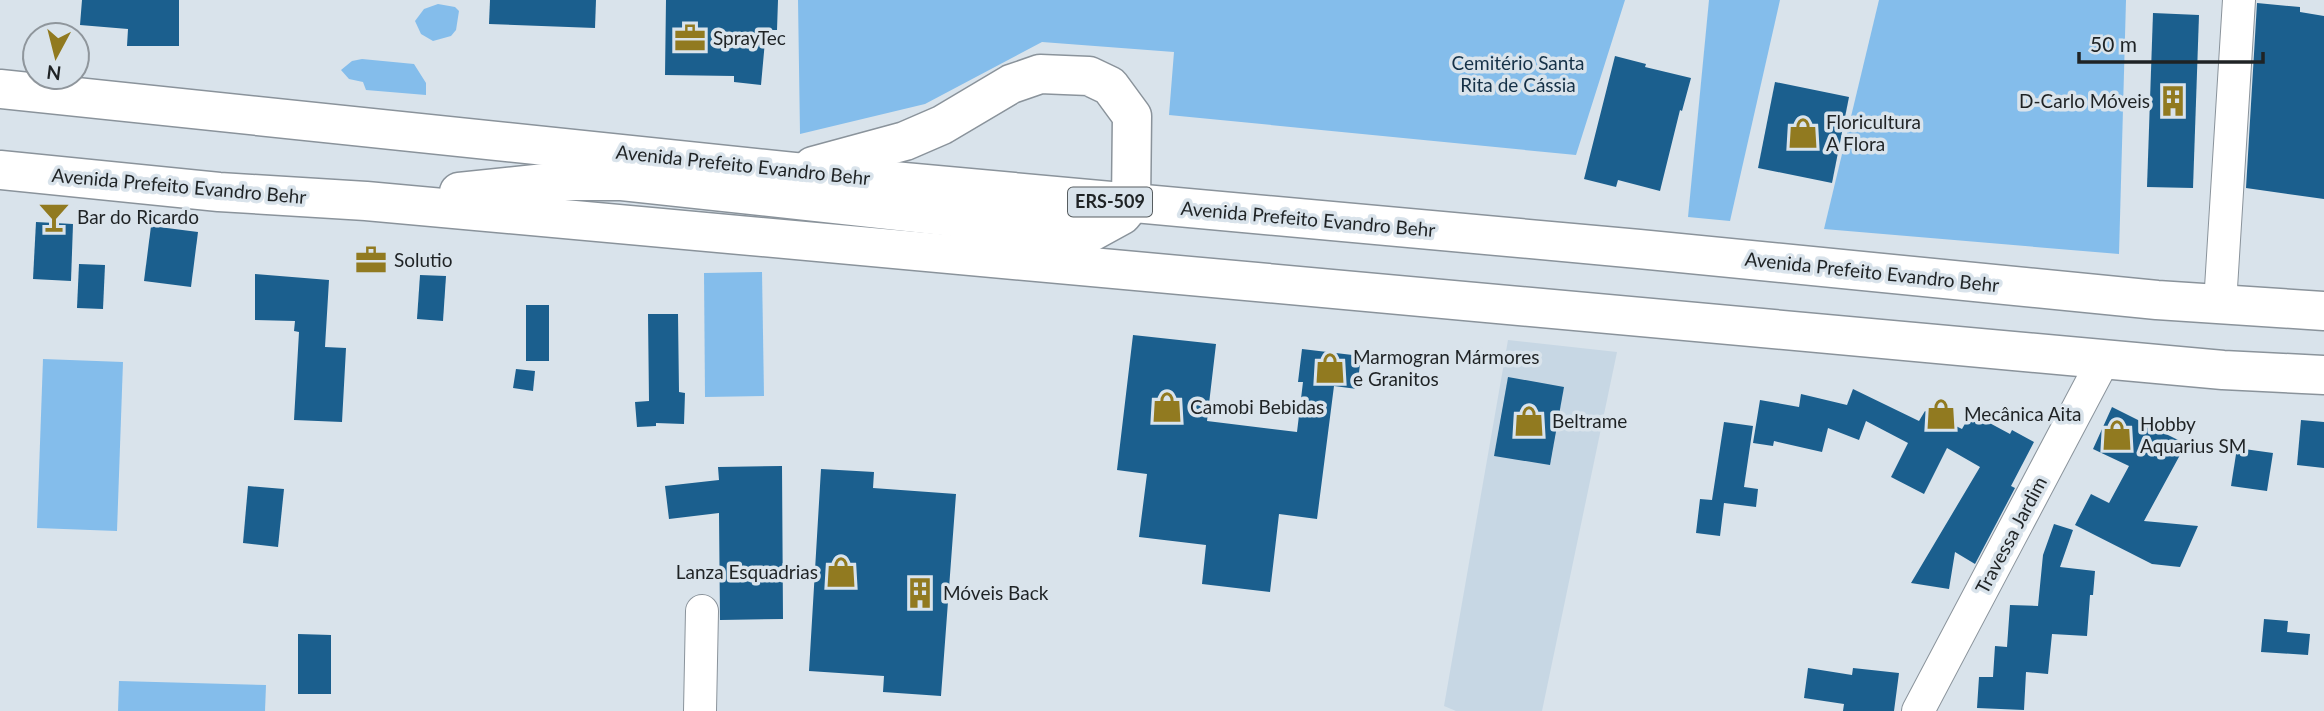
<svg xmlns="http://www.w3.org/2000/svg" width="2324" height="711" font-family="Lato,sans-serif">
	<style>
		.built { fill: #c7d7e4 }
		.green { fill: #84bdeb }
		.building { fill: #1b5f8e }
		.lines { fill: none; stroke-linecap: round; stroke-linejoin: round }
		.minor-casing { stroke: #8a939b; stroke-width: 34 }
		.highway-casing { stroke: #8a939b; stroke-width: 41 }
		.minor { stroke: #fff; stroke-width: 32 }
		.highway { stroke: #fff; stroke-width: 38 }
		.labels { text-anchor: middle; stroke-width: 7; stroke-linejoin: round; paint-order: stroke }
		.shield { fill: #d9e3eb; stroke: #575d60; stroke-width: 2 }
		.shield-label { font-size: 18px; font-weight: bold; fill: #1f2325 }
		.poi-label { font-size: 19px; fill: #1f2325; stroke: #d9e3eb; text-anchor: start }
		.park-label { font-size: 19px; fill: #153147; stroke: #d9e3eb }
		.street-label { font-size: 19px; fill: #1f2325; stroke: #d9e3eb }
	</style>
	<rect width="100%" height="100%" fill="#d9e3eb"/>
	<polygon class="built" points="1508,340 1617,352 1542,711 1456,711 1444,706"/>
	<g class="green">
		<polygon points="798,0 1625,0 1576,155 1169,115 1174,52 1042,42 925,104 800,134"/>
		<polygon points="1709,0 1780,0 1730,221 1688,217"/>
		<polygon points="1879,0 2126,0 2119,254 1824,229"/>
		<polygon points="438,4 455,7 459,11 456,30 451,36 433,41 421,34 415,21 424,9"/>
		<polygon points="362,59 414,64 426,83 426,95 366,90 363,82 349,79 341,70 352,61"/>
		<polygon points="762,272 764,396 705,397 704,273"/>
		<polygon points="43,359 123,362 117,531 37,528"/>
		<polygon points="119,681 266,685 265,711 118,711"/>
	</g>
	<g class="building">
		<polygon points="82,0 179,0 179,46 127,46 128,29 80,25"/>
		<polygon points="490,0 596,0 595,28 489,24"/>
		<polygon points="666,0 778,0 777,30 766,30 761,85 734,82 734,76 665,75"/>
		<polygon points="2257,3 2300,7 2300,12 2324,16 2324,199 2246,188"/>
		<polygon points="2153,13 2199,15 2193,188 2147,187"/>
		<polygon points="1615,56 1646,64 1645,67 1691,78 1682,111 1680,110 1660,191 1618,180 1616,187 1584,179"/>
		<polygon points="1775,82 1849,97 1832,183 1758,168"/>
		<polygon points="36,222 73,224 71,281 33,279"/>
		<polygon points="151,226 198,232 191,287 144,281"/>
		<polygon points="79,264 105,265 103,309 77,308"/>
		<polygon points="255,274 329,280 325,347 346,348 342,422 294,420 299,332 294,331 295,321 255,320"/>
		<polygon points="420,275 446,276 443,321 417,319"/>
		<rect x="526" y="305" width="23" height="56"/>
		<polygon points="648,314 678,314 679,392 685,393 684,424 656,423 656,426 637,427 635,402 649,401"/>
		<polygon points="1133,335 1216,344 1207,421 1297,432 1303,382 1298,382 1302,349 1361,356 1357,389 1334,386 1317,519 1279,514 1270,592 1202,584 1206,545 1139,537 1147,474 1117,470"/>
		<polygon points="516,369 535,371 533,391 513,388"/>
		<polygon points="1508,377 1564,387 1550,465 1494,456"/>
		<polygon points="1853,389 1919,421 1925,411 1962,429 1971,413 2010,434 2012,430 2034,442 2011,486 2015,488 1975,564 1955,552 1949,589 1911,583 1980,467 1947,448 1924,494 1891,477 1908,443 1866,421 1859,440 1828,428 1822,452 1774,441 1773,446 1753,443 1760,400 1799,407 1801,394 1847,405"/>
		<polygon points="2112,407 2186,444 2144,521 2198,526 2180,567 2152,564 2075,525 2091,494 2109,503 2129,466 2093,449"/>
		<polygon points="2301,420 2324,422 2324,468 2297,465"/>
		<polygon points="1724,422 1753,426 1744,487 1758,489 1756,507 1724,503 1720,536 1696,533 1700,499 1712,500"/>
		<polygon points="2237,448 2273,453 2267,491 2231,486"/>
		<polygon points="782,466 783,619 720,620 719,513 669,519 665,486 719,480 718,467"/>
		<polygon points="821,469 874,472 873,488 956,494 941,696 883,692 884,676 809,671"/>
		<polygon points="248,486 284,489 278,547 243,543"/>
		<polygon points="2054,524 2073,530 2060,567 2095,571 2093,595 2090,595 2087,636 2052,634 2048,674 2026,672 2024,710 1977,708 1979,677 1993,677 1995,646 2007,647 2010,605 2038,606 2043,555"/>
		<polygon points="2264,619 2288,621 2287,632 2310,634 2308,655 2261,652"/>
		<polygon points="298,634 331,635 331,694 298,694"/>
		<polygon points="1808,668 1852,675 1853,668 1899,673 1894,711 1843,711 1844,704 1804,698"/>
	</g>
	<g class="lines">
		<defs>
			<g id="minor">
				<polyline points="2220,304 2239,0"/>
				<polyline points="700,711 702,611"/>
				<polyline points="1918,711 2104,359"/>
			</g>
			<g id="highway">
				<polyline points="0,89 794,172 1639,249 2157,300 2324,311"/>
				<polyline points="0,170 219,192 366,201 2223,370 2324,375"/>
				<polyline points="459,192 564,181 622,181 1091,232 1122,215 1131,204 1132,116 1110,86 1089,76 1040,74 1011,84 942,125 905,141 813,166"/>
			</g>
		</defs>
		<use href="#minor" class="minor-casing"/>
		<use href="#highway" class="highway-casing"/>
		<use href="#minor" class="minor"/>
		<use href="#highway" class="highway"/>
	</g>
	<defs>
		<symbol id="office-bare" viewBox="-9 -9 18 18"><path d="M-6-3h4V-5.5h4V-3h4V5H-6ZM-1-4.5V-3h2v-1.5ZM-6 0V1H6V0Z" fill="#917a20" stroke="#d9e3eb" stroke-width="2.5" paint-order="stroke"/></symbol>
		<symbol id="building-bare" viewBox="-9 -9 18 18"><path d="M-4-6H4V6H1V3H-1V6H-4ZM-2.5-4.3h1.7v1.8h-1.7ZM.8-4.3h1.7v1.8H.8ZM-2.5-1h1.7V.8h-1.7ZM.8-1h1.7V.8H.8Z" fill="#917a20" stroke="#d9e3eb" stroke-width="2.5" paint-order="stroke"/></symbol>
		<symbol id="shop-bare" viewBox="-9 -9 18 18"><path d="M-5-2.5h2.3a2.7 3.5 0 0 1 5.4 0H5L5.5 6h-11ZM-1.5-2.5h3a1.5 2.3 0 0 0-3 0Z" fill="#917a20" stroke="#d9e3eb" stroke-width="2.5" paint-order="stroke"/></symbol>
		<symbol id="bar-bare" viewBox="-9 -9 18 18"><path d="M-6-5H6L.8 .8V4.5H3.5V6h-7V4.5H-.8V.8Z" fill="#917a20" stroke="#d9e3eb" stroke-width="2.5" paint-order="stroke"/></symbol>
	</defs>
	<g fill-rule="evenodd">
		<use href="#office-bare" x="668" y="16" width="44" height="44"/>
		<use href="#building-bare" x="2151" y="79" width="44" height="44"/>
		<use href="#shop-bare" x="1781" y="111" width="44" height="44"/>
		<use href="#bar-bare" x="32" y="195" width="44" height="44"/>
		<use href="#office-bare" x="349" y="238" width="44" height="44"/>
		<use href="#shop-bare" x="1308" y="346" width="44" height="44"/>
		<use href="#shop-bare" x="1145" y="385" width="44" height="44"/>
		<use href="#shop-bare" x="1919" y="392" width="44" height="44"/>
		<use href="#shop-bare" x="1507" y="399" width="44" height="44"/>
		<use href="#shop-bare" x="2095" y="413" width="44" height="44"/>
		<use href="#shop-bare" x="819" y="550" width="44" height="44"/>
		<use href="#building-bare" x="898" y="571" width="44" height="44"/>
	</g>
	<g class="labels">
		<rect class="shield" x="1068" y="187.5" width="84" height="29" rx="5"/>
		<g class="shield-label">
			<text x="1110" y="208">ERS-509</text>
		</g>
		<g class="poi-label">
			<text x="713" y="45">SprayTec</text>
			<text x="2150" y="108" text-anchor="end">D-Carlo Móveis</text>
			<text x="1826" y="129">Floricultura<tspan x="1826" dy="22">A Flora</tspan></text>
			<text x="77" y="224">Bar do Ricardo</text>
			<text x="394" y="267">Solutio</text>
			<text x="1353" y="364">Marmogran Mármores<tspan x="1353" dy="22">e Granitos</tspan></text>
			<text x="1190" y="414">Camobi Bebidas</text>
			<text x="1964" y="421">Mecânica Aita</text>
			<text x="1552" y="428">Beltrame</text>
			<text x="2140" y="431">Hobby<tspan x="2140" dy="22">Aquarius SM</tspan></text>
			<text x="818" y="579" text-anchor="end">Lanza Esquadrias</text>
			<text x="943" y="600">Móveis Back</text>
		</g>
		<g class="park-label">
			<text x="1518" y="70">Cemitério Santa<tspan x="1518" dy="22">Rita de Cássia</tspan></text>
		</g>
		<g class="street-label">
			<text transform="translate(743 165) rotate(6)" y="7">Avenida Prefeito Evandro Behr</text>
			<text transform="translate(179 186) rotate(5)" y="7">Avenida Prefeito Evandro Behr</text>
			<text transform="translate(1308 219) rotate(5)" y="7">Avenida Prefeito Evandro Behr</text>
			<text transform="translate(1872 272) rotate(6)" y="7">Avenida Prefeito Evandro Behr</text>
			<text transform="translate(2011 535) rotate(-62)" y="7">Travessa Jardim</text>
		</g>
	</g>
	<g transform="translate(56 56) rotate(187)"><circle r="33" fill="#d9e3eb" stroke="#8f969c" stroke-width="2"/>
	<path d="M0-5L12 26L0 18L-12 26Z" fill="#917a20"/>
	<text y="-10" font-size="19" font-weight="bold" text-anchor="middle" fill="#1f2325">N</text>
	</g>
	<path d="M2079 52v10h184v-10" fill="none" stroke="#1f2325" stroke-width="3.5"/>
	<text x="2090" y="52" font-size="21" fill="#1f2325" stroke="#d9e3eb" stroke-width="5" paint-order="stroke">50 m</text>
</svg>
